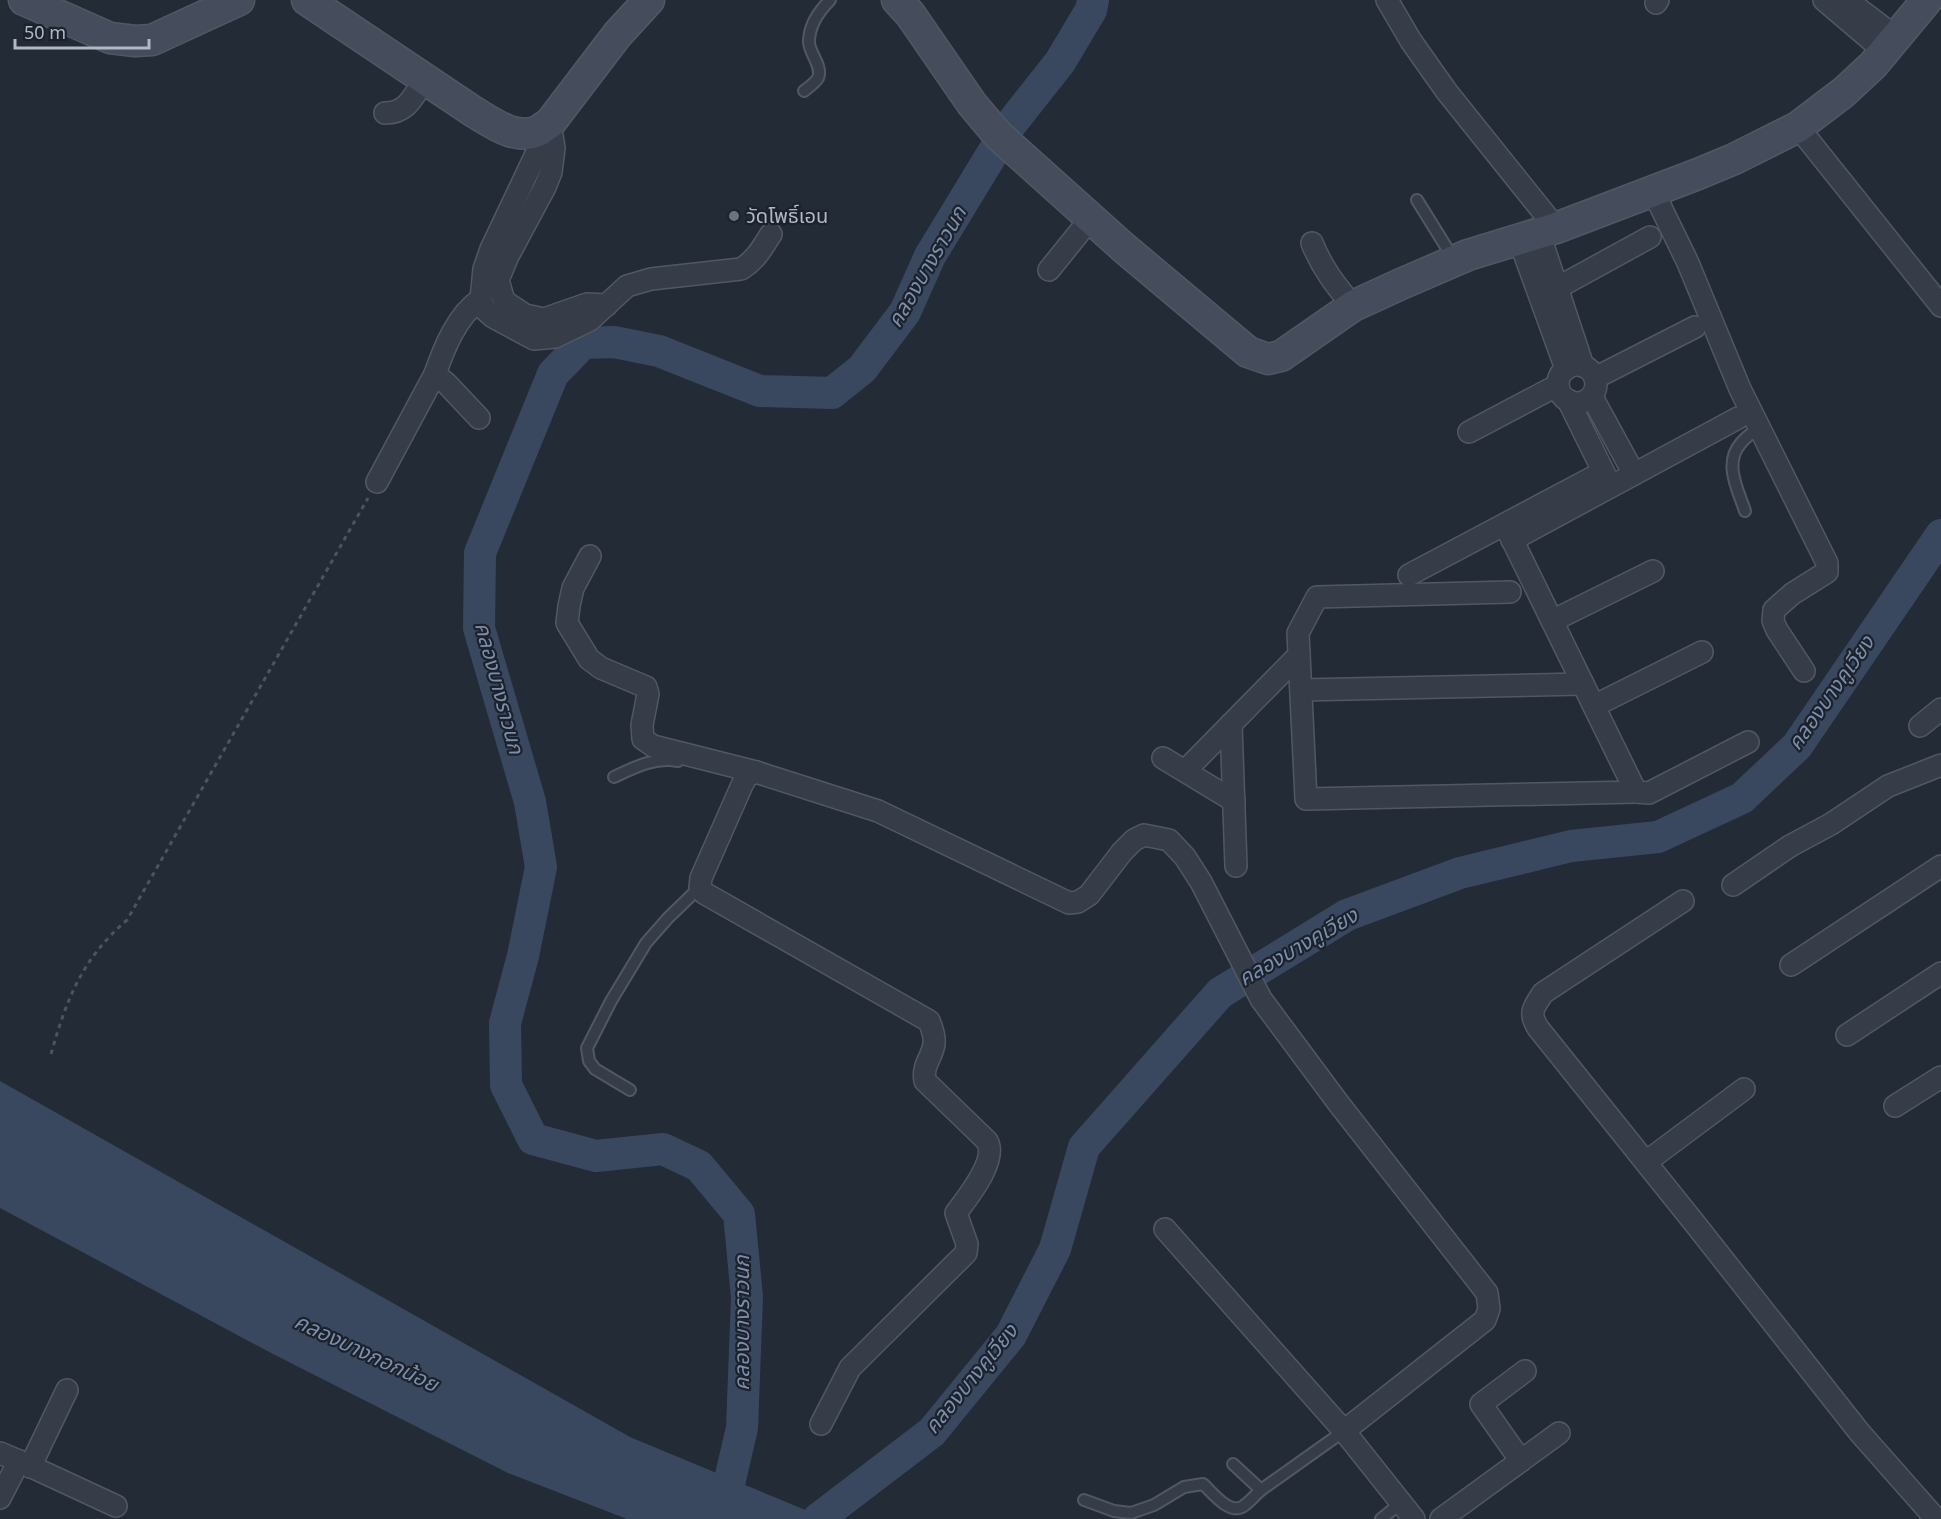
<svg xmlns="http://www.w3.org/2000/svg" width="1941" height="1519" font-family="'Noto Sans','Noto Sans Thai',sans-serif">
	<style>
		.water { fill: #3a485f }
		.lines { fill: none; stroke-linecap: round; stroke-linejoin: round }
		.river { stroke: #3a485f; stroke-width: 32 }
		.lane-casing { stroke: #525863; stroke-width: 14 }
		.street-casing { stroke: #525863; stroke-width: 24 }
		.secondary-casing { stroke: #525863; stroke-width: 33 }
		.path { stroke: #47575a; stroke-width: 3; stroke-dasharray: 4.5 4.5; stroke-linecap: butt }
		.lane { stroke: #373d48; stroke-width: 10 }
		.street { stroke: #373d48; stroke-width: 21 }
		.secondary { stroke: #454c5b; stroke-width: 30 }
		.worship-dot { fill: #6b7280; stroke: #1c222d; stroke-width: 2 }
		.labels { text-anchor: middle; stroke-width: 4.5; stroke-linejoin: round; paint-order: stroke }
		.poi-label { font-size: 20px; fill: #b2b8c4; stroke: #1c222d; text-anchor: start }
		.water-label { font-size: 21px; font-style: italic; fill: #7c8eaa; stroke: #1c222d }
	</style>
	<rect width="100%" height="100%" fill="#232b37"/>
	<polygon class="water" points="0,1081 630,1437 827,1519 627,1519 508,1473 273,1354 0,1208"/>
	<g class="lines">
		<g class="river">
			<polyline points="723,1510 742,1428 747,1297 739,1214 699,1166 663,1149 596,1156 533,1139 506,1085 505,1023 523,956 541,867 530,802 479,628 480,553 553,374 583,343 614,342 659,351 760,391 832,393 862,369 905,312 930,256 989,159 1011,124 1060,62 1091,10 1093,0"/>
			<polyline points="818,1519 932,1432 1011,1335 1055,1249 1084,1147 1220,993 1347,915 1460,873 1571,846 1658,837 1742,798 1797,746 1941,535"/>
		</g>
		<defs>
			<g id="lane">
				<path d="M804,91C809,87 815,83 818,78C823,66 809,53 809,42C809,25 819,11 830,0"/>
				<polyline points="1417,200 1453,258"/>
				<path d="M1745,511C1738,490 1723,463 1741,443C1746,437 1753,432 1759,427"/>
				<path d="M614,777C635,767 654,757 678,761"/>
				<polyline points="630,1090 595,1069 589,1061 587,1048 611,1001 646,943 668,918 700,887"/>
				<polyline points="1233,1464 1261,1490 1344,1431"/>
				<path d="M1084,1500L1114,1511L1131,1513L1154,1505L1184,1487L1203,1484C1212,1492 1228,1514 1242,1507C1249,1503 1255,1495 1261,1490"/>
				<polyline points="1381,1519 1401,1503"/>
			</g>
			<g id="street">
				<polyline points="1387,0 1411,41 1447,92 1556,228"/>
				<polyline points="1824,0 1884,51"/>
				<polyline points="1847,0 1897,38"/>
				<polyline points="1656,3 1658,0"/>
				<path d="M385,113C408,113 413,96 425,79"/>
				<polyline points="550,123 554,148 551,172 545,187 508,256 498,280 504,301 525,315 544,319 587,304 607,305"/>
				<polyline points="1798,127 1941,306"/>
				<path d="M536,132L537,152L491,249L484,269L481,299L484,309L493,317L534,339L555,337L590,320L627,286L651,279L741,269C756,260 762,248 771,234"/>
				<polyline points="1653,191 1688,263 1740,389 1827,563 1827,572 1792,594 1774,610 1773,621 1777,630 1804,671"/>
				<polyline points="1539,233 1583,366"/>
				<polyline points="1519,239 1566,369"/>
				<path d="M1312,243C1322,268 1336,286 1353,306"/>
				<polyline points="1049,270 1091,218"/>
				<polyline points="1546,294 1650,237"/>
				<circle cx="1577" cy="384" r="19"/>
				<polyline points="1595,378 1695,327"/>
				<polyline points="1592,397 1634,474"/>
				<polyline points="1568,400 1609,483"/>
				<path d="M479,418L447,384L435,374C444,348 457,315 481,299"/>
				<polyline points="1469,432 1558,385"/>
				<polyline points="377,482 435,374"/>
				<polyline points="1505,525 1636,792 1306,799 1298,633 1317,597 1510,592"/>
				<polyline points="1512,540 1738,418"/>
				<polyline points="590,556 573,588 569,606 567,623 589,659 601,668 646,687 648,694 642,725 643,739 653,746 756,772"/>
				<polyline points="1409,575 1603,472"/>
				<polyline points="1552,621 1653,571"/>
				<polyline points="1301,690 1583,684"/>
				<polyline points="1594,706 1702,652"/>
				<polyline points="1231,724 1236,866"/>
				<polyline points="1920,726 1941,709"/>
				<polyline points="1163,758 1234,801"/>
				<polyline points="1185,771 1299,655"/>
				<polyline points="1636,792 1649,793 1748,742"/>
				<polyline points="1733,885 1790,846 1831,824 1888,786 1941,765"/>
				<path d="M1683,901L1543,993C1534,1007 1528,1012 1538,1028L1696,1225L1860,1433L1936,1519"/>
				<polyline points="1791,965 1941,866"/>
				<polyline points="1847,1035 1941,973"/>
				<polyline points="1895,1106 1941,1077"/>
				<polyline points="1646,1162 1744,1089"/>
				<polyline points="1165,1229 1344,1431"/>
				<path d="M821,1424L850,1368L966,1253L967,1244L956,1213C968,1197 998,1160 987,1141L925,1081C922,1065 932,1058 934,1044C935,1036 932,1028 929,1021L704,893L700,887L701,878L742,785L747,776L756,772L878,811L1069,903L1078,902L1089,895L1122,852L1134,840L1144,835L1169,840L1185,857L1201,882L1261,999L1339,1104L1487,1293L1489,1309L1485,1320L1344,1431L1414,1519"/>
				<polyline points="0,1453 19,1461"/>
				<polyline points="1521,1461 1481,1404 1525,1371"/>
				<polyline points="30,1467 67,1390"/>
				<polyline points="0,1498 19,1461 116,1506"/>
				<polyline points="1441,1519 1559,1433"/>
			</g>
			<g id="secondary">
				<polyline points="24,0 110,38 135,41 152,40 239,0"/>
				<path d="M307,0L474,112C491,122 516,141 538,131C542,129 546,125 550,123L617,35L649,0"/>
				<polyline points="897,0 910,14 972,104 998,135 1124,248 1248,352 1268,359 1281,356 1353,306 1401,284 1468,255 1556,228 1698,174 1734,159 1798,127 1844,92 1873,65 1927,0"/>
			</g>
		</defs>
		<use href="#lane" class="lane-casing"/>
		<use href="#street" class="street-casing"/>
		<use href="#secondary" class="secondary-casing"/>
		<path class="path" d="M51,1054C67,998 82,959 127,920L368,498"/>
		<use href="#lane" class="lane"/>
		<use href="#street" class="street"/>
		<use href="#secondary" class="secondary"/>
	</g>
	<circle class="worship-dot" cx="734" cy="216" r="6"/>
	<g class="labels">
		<g class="poi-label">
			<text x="746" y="223">วัดโพธิ์เอน</text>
		</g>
		<g class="water-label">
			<text transform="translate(927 267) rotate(-60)" y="7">คลองบางราวนก</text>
			<text transform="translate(499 688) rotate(75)" y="7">คลองบางราวนก</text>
			<text transform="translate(1831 693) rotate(-55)" y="7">คลองบางคูเวียง</text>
			<text transform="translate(1298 947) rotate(-30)" y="7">คลองบางคูเวียง</text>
			<text transform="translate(742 1323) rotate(-90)" y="7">คลองบางราวนก</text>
			<text transform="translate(366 1353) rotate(25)" y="7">คลองบางกอกน้อย</text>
			<text transform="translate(971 1379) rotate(-51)" y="7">คลองบางคูเวียง</text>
		</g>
	</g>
	<path d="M15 39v9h134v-9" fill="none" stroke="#b2b8c4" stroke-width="3"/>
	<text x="24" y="39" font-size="18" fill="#b2b8c4" stroke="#1c222d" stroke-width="4.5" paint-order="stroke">50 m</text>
</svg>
